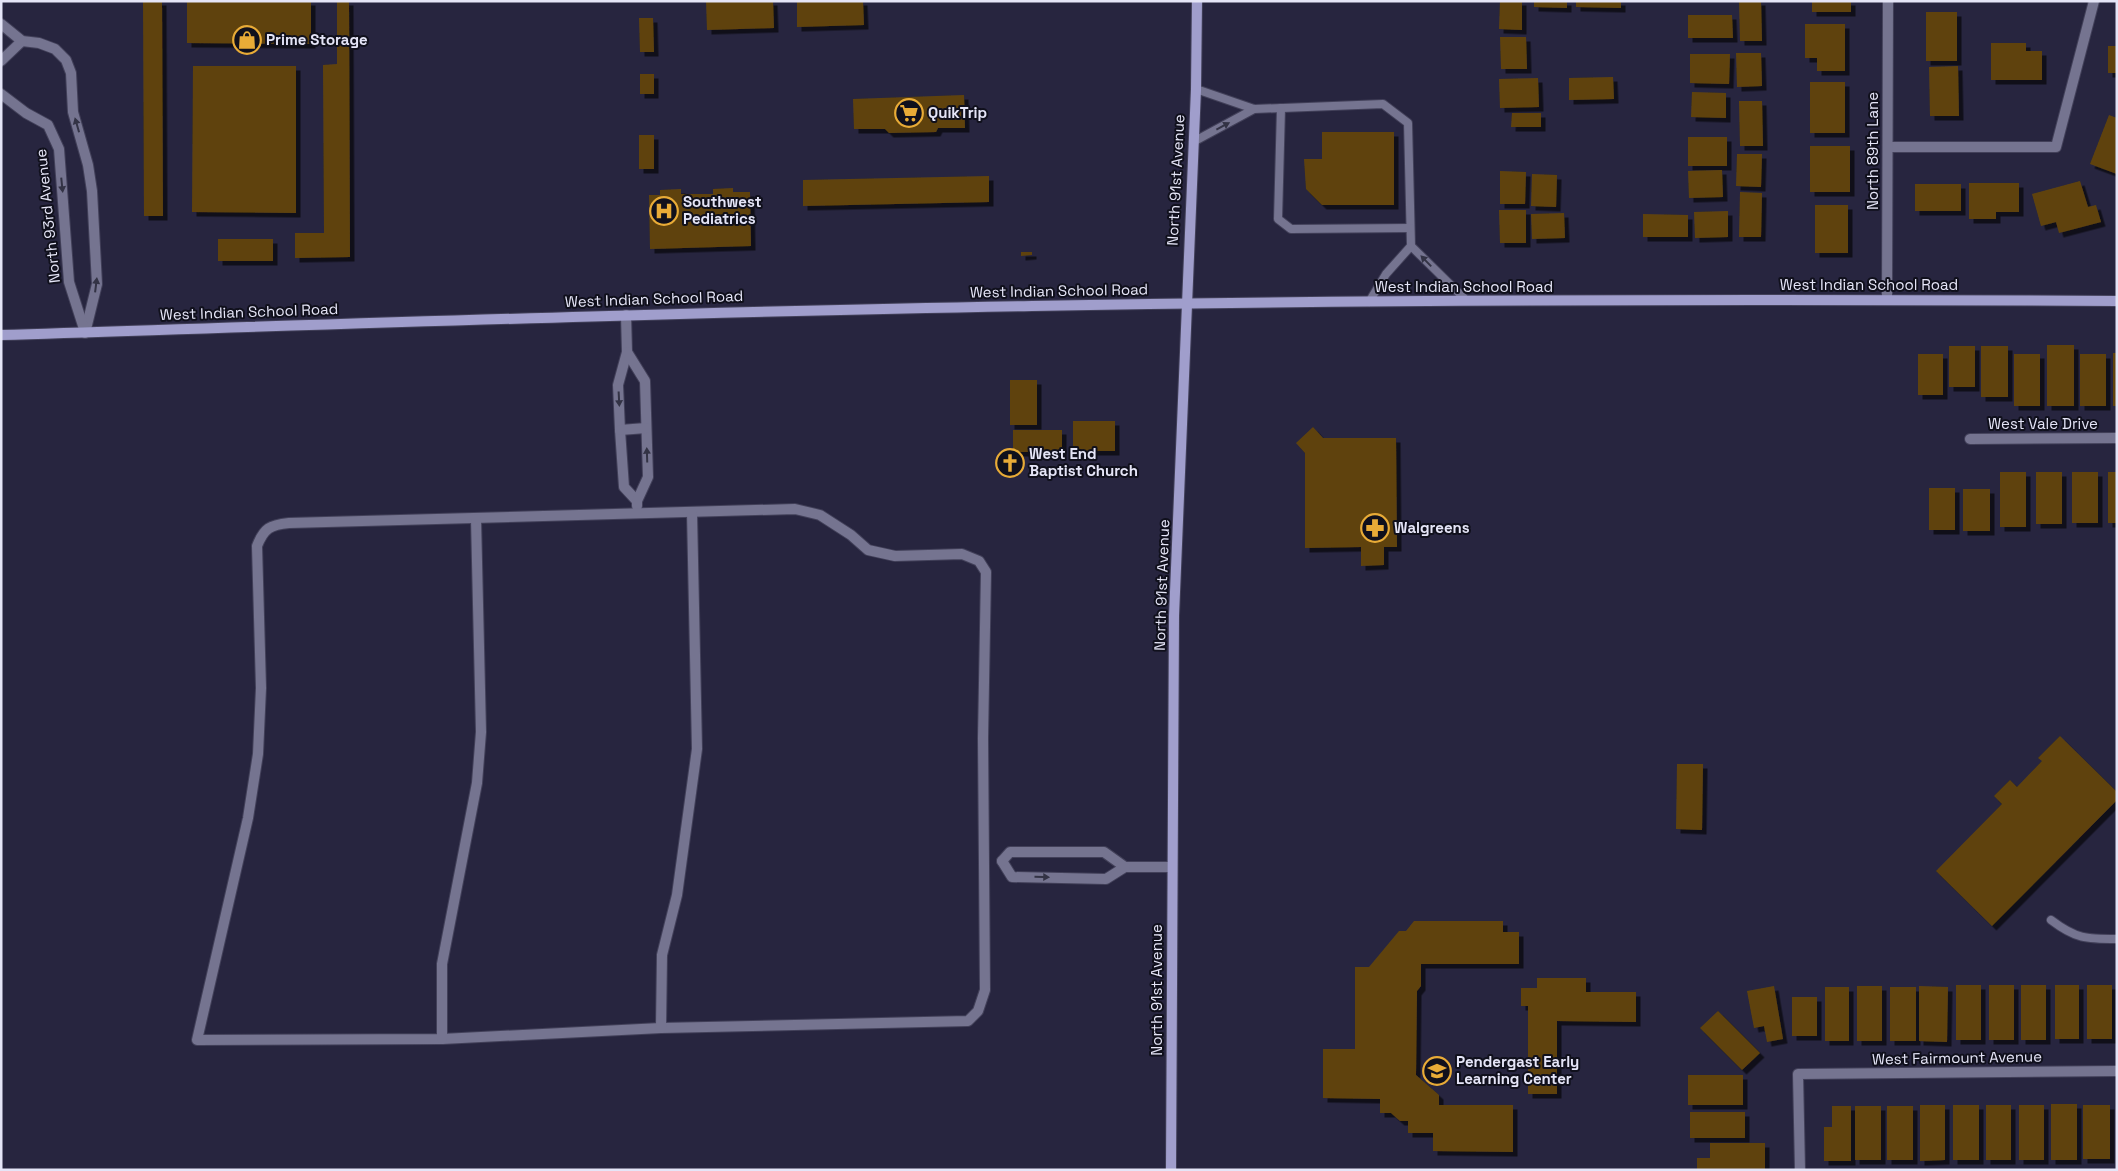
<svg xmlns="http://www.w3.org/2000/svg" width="2118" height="1171" font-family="'Space Grotesk',sans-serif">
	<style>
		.building { fill: #5f430d; filter: url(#shadow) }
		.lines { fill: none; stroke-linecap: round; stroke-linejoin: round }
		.lane-casing { stroke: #424059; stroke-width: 10 }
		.street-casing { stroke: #424059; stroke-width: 12 }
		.secondary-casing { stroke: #424059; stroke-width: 12 }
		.lane { stroke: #757490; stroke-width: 8 }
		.street { stroke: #757490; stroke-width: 10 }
		.secondary { stroke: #a09ecc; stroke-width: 10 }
		.oneway { fill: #333345 }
		.labels { text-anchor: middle; stroke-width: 4; stroke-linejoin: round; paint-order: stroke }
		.poi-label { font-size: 15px; font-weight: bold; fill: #e5e5f7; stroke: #10101c; text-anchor: start }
		.street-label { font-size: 15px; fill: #e5e5f7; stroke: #10101c }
	</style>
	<defs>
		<filter id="shadow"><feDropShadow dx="4.5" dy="4.5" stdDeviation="0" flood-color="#0009"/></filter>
	</defs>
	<rect width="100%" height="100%" fill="#27253f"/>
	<g class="building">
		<polygon points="143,1 162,1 163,216 144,216"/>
		<polygon points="187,1 311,1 311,44 187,43"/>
		<polygon points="337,1 349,1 350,257 295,258 295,233 324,233 323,65 337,64"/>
		<polygon points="706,1 773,1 774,28 707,30"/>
		<polygon points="797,1 863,1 864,25 797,27"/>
		<polygon points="1500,1 1522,1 1522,30 1499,29"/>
		<polygon points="1534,1 1567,1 1567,8 1534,7"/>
		<polygon points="1576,1 1621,1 1621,8 1576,7"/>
		<polygon points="1739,1 1761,1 1762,41 1740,41"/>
		<rect x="1812" y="1" width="39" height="11"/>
		<rect x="1926" y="12" width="31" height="49"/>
		<polygon points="1688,15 1732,15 1733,38 1688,38"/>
		<polygon points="639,18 653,18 654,52 640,52"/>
		<polygon points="1805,24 1845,24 1845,71 1817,71 1817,58 1805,58"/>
		<polygon points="1500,37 1526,37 1527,69 1501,69"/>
		<polygon points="1991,43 2026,43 2026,51 2042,51 2042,80 1991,80"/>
		<rect x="2108" y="46" width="9" height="27"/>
		<polygon points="1736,53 1761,53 1762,86 1737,87"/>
		<polygon points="1690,54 1730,54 1729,84 1690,83"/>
		<polygon points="193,66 296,66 296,213 192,212"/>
		<polygon points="1958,66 1959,116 1930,116 1929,67"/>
		<rect x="640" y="74" width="14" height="20"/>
		<polygon points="1613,77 1614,99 1569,100 1569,78"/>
		<polygon points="1538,78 1539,107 1500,108 1499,79"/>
		<rect x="1810" y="82" width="35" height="51"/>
		<polygon points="1692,92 1726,93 1726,118 1691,117"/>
		<polygon points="964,95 965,128 938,128 936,132 889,133 885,129 854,129 853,99"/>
		<polygon points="1739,101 1762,101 1763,146 1740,146"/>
		<polygon points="1512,113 1541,113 1541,127 1511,127"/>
		<polygon points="2109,115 2117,118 2117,174 2090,164"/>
		<polygon points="1322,132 1394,132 1394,205 1322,205 1306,189 1304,159 1322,159"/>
		<rect x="639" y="135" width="15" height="34"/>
		<rect x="1688" y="137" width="39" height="29"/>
		<rect x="1810" y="146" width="40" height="46"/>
		<polygon points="1737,154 1762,154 1761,187 1736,186"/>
		<polygon points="1722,170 1723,197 1689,198 1688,171"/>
		<polygon points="1500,171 1526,172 1525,204 1500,204"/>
		<polygon points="1532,174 1557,175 1556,207 1531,206"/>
		<polygon points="989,176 989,202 803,206 803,180"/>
		<polygon points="2080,181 2088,207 2096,205 2101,222 2059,233 2056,222 2041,226 2032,194"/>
		<polygon points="1969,183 2019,183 2019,212 1996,212 1996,219 1969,219"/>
		<rect x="1915" y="184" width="46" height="27"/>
		<polygon points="733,188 733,192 750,192 751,246 650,249 649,195 660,195 660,190 681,189 681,194 713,194 713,189"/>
		<polygon points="1740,192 1762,193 1761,237 1739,237"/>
		<rect x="1815" y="205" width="33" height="48"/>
		<polygon points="1499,210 1526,210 1526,243 1500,243"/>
		<polygon points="1728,211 1728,237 1695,238 1694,212"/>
		<polygon points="1564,213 1565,238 1532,239 1531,214"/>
		<polygon points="1643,214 1688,215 1688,237 1643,237"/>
		<rect x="218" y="239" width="55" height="22"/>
		<polygon points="1021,252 1032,252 1032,255 1021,256"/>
		<rect x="2047" y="345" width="27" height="61"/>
		<rect x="1949" y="346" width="26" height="41"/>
		<rect x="1981" y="346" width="27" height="51"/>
		<rect x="2113" y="353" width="4" height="53"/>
		<rect x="1918" y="354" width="25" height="41"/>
		<rect x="2014" y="354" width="26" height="52"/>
		<rect x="2080" y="354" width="26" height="52"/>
		<rect x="1010" y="380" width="27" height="45"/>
		<rect x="1073" y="421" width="42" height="30"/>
		<polygon points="1313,427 1323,438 1396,438 1397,547 1384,547 1384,565 1361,566 1361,547 1305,548 1305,453 1296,443"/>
		<rect x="1013" y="430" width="49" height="22"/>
		<rect x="2000" y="472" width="26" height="55"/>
		<rect x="2036" y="472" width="26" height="52"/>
		<rect x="2072" y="472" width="26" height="51"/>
		<rect x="2108" y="472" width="9" height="51"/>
		<rect x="1929" y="488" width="26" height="42"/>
		<rect x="1963" y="489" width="27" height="42"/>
		<polygon points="2060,736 2117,792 2117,800 1992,926 1936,871 2002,804 1994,796 2010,780 2017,787 2042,761 2038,758"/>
		<polygon points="1677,764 1703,764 1702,830 1676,829"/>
		<polygon points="1414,921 1503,921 1503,932 1519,932 1519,964 1421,964 1421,986 1417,991 1416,1075 1439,1095 1439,1105 1513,1105 1513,1152 1433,1151 1433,1133 1408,1133 1408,1121 1400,1121 1391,1113 1380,1113 1380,1099 1323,1098 1323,1049 1355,1049 1355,967 1369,967 1399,931 1406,931"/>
		<polygon points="1537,978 1586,978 1586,992 1636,992 1636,1022 1557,1021 1557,1094 1528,1094 1528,1006 1521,1006 1521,988 1537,988"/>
		<rect x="1956" y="985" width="25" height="55"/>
		<rect x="1989" y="985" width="25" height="55"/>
		<rect x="2021" y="985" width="25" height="55"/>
		<rect x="2055" y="985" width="24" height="54"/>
		<rect x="2087" y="985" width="25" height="54"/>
		<polygon points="1774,986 1783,1039 1767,1042 1764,1026 1754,1028 1747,991"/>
		<rect x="1857" y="986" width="25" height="55"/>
		<polygon points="1919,986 1948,987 1947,1042 1919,1041"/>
		<rect x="1825" y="987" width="24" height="54"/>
		<rect x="1890" y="987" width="26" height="54"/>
		<rect x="1792" y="997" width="25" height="39"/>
		<polygon points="1718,1011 1760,1053 1742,1070 1700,1028"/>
		<rect x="1688" y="1075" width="55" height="30"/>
		<rect x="2051" y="1104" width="26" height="56"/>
		<polygon points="1920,1105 1945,1105 1945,1160 1920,1161"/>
		<rect x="1953" y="1105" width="26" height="55"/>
		<rect x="1986" y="1105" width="25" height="55"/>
		<rect x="2019" y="1105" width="25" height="55"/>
		<rect x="2083" y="1105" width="27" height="54"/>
		<polygon points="1832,1106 1851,1106 1851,1161 1824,1161 1824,1127 1832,1127"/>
		<rect x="1855" y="1106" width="26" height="54"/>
		<rect x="1887" y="1106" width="26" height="54"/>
		<rect x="1690" y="1112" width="55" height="26"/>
		<polygon points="1710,1143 1765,1143 1765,1169 1697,1169 1697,1158 1710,1158"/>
	</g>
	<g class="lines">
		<defs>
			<g id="lane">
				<polyline points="1196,89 1254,109 1383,104 1408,123 1411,246 1466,300"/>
				<polyline points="1281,108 1278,219 1291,229 1410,228"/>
				<polyline points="1193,142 1254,109"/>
				<polyline points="1369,302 1386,274 1411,246"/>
				<path d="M2051,920C2076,939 2086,939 2117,939"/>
			</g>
			<g id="street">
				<polyline points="1,24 22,41 39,43 55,49 66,60 71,73 73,112 88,165 92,191 97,284 85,333"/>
				<polyline points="1,61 22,41"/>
				<polyline points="1,94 26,113 48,125 59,149 69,282 85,332"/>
				<polyline points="1888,147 2056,147 2094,1"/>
				<polyline points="1887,300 1888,1"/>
				<polyline points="626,315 627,352 618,385 620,430 624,487 637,501"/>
				<polyline points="627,352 645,381 648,477 637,501 637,506"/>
				<polyline points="620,430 646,428"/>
				<polyline points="1970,439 2117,438"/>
				<path d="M795,509L820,515L851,535L868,550L895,556L962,554L979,561L986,572L983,738L985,990L978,1011L968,1021L661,1028L442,1039L197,1040L248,818L258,754L261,688L257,546C264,528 270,525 289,523Z"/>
				<polyline points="1002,861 1012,877 1106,879 1125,867 1172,867"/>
				<polyline points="1002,861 1010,852 1104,852 1125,867"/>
				<polyline points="661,1028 662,955 677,895 697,749 692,513"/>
				<polyline points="442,1039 442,964 477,783 481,732 476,519"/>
				<polyline points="1800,1170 1798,1074 2117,1071"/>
			</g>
			<g id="secondary">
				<path d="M1,335C345,324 688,312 1032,306C1394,299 1755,299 2117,301"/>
				<polyline points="1171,1170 1174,616 1196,89 1197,1"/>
			</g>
		</defs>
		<use href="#lane" class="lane-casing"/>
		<use href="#street" class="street-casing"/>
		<use href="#secondary" class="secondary-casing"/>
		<use href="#lane" class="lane"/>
		<use href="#street" class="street"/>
		<use href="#secondary" class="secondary"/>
	</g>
	<defs><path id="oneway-solid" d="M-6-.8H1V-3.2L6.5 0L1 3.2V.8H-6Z" transform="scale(1.25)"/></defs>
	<g class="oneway">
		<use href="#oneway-solid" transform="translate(77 125) rotate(-106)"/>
		<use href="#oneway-solid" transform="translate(1223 126) rotate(-28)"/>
		<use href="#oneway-solid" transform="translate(62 185) rotate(84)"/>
		<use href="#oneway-solid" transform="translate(1426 261) rotate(-134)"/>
		<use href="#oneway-solid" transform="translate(96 285) rotate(-83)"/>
		<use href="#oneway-solid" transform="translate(619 399) rotate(87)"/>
		<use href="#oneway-solid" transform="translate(647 455) rotate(-92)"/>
		<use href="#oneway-solid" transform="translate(1042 877) rotate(1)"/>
	</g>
	<defs>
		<symbol id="shop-ring" viewBox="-11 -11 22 22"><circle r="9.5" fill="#10101c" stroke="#e8ab37" stroke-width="1.5"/><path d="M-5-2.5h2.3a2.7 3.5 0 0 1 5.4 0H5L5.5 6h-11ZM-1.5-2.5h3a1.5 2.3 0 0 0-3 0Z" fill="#e8ab37"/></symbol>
		<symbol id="supermarket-ring" viewBox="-11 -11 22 22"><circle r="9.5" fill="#10101c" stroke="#e8ab37" stroke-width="1.5"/><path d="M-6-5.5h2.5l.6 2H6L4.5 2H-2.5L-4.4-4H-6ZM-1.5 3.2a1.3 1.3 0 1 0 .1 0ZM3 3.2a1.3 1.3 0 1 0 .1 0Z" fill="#e8ab37"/></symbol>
		<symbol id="hospital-ring" viewBox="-11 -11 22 22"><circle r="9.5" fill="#10101c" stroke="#e8ab37" stroke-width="1.5"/><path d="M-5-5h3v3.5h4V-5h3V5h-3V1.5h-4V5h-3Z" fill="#e8ab37"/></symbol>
		<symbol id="church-ring" viewBox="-11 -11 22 22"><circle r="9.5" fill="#10101c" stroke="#e8ab37" stroke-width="1.5"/><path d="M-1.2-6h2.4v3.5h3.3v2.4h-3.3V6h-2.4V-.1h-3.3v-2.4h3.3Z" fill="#e8ab37"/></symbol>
		<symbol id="pharmacy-ring" viewBox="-11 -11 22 22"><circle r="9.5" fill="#10101c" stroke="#e8ab37" stroke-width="1.5"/><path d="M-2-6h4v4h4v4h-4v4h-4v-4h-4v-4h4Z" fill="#e8ab37"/></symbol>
		<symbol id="school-ring" viewBox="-11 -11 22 22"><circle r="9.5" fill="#10101c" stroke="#e8ab37" stroke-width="1.5"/><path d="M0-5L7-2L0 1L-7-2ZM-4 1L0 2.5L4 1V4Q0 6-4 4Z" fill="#e8ab37"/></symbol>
	</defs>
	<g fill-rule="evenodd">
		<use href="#shop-ring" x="231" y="24" width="32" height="32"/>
		<use href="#supermarket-ring" x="893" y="97" width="32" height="32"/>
		<use href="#hospital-ring" x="648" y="195" width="32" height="32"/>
		<use href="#church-ring" x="994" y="447" width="32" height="32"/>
		<use href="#pharmacy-ring" x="1359" y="512" width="32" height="32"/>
		<use href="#school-ring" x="1421" y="1055" width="32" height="32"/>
	</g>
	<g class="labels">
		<g class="poi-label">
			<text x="266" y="45">Prime Storage</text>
			<text x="928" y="118">QuikTrip</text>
			<text x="683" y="207">Southwest<tspan x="683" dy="17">Pediatrics</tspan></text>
			<text x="1029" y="459">West End<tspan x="1029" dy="17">Baptist Church</tspan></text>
			<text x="1394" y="533">Walgreens</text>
			<text x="1456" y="1067">Pendergast Early<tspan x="1456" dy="17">Learning Center</tspan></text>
		</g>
		<g class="street-label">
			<text transform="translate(1873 151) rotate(-90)" y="5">North 89th Lane</text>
			<text transform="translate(1176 180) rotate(-87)" y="5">North 91st Avenue</text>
			<text transform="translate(48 216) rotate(-96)" y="5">North 93rd Avenue</text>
			<text x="1869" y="290">West Indian School Road</text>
			<text x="1464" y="292">West Indian School Road</text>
			<text transform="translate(1059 291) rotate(-1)" y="5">West Indian School Road</text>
			<text transform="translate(654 299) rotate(-2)" y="5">West Indian School Road</text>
			<text transform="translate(249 312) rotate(-2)" y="5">West Indian School Road</text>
			<text x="2043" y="429">West Vale Drive</text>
			<text transform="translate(1162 585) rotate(-88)" y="5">North 91st Avenue</text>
			<text transform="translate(1157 990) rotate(-90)" y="5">North 91st Avenue</text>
			<text transform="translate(1957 1058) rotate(-1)" y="5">West Fairmount Avenue</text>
		</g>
	</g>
	<rect width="2118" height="1171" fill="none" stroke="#e5e5f7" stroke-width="5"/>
</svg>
